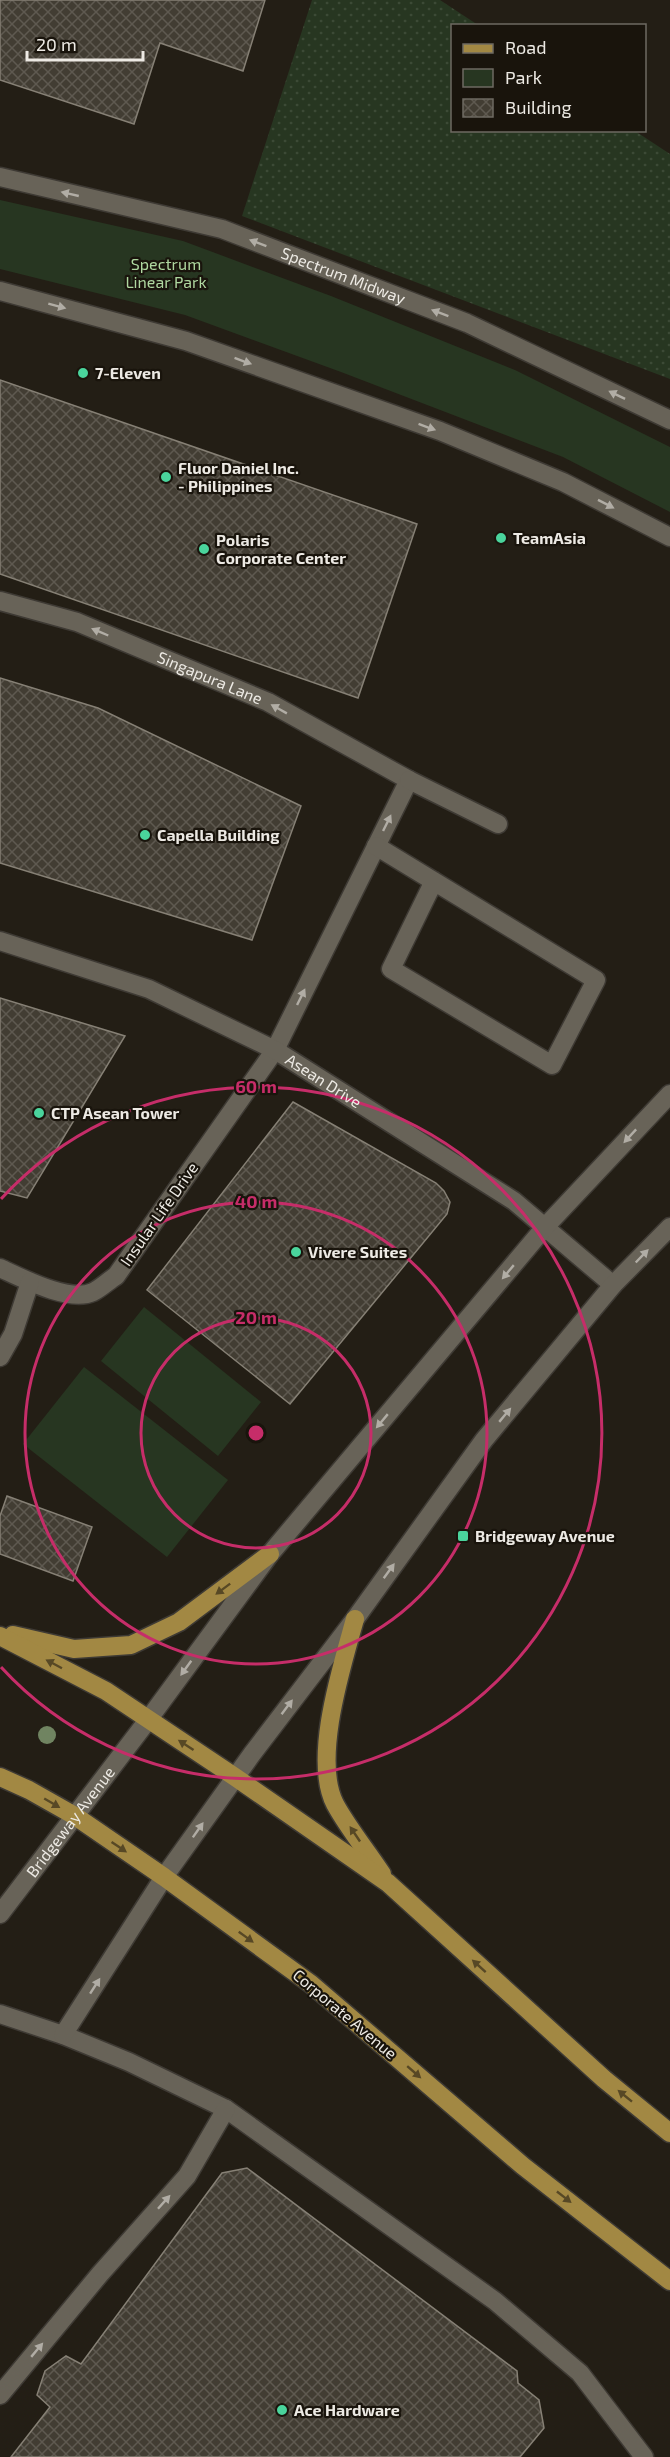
<svg xmlns="http://www.w3.org/2000/svg" width="670" height="2457" font-family="'Exo 2',sans-serif">
	<style>
		.grass { fill: url(#grass-dots) }
		.green { fill: #273621 }
		.building { fill: url(#building-cross-hatch); stroke: #868075; stroke-width: 1.5 }
		.lines { fill: none; stroke-linecap: round; stroke-linejoin: round }
		.minor-casing { stroke: #3e3a34; stroke-width: 21 }
		.major-casing { stroke: #3e3a34; stroke-width: 21 }
		.minor { stroke: #686358; stroke-width: 18 }
		.major { stroke: #a28843; stroke-width: 18 }
		.tree { fill: #708461 }
		.oneway { fill: #b1ada5 }
		.oneway2 { fill: #574825 }
		.ring { fill: none; stroke: #c62d69; stroke-width: 3 }
		.poi-dot { fill: #4ad49c; stroke: #19140c; stroke-width: 2 }
		.labels { text-anchor: middle; stroke-width: 4.5; stroke-linejoin: round; paint-order: stroke }
		.park-label { font-size: 16px; fill: #afd8a0; stroke: #19140c }
		.street-label { font-size: 16px; fill: #edeae4; stroke: #19140c }
		.poi-label { font-size: 16px; font-weight: bold; fill: #edeae4; stroke: #19140c; text-anchor: start }
		.centre { fill: #c62d69; stroke: #19140c; stroke-width: 3 }
		.ring-label { font-size: 18px; text-anchor: middle; font-weight: bold; fill: #c62d69; stroke: #19140c; stroke-width: 4.5; stroke-linejoin: round; paint-order: stroke }
	</style>
	<defs>
		<pattern id="grass-dots" width="8" height="8" patternUnits="userSpaceOnUse" patternTransform="scale(1.5)"><rect width="8" height="8" fill="#273621"/><path d="M2 2h.1M6 6h.1" fill="none" stroke="#3c4a36" stroke-width="1.8" stroke-linecap="round"/></pattern>
		<pattern id="building-cross-hatch" width="8" height="8" patternUnits="userSpaceOnUse" patternTransform="scale(1.5)"><rect width="8" height="8" fill="#423d33"/><path d="M0 0l8 8M0 8l8-8" fill="none" stroke="#5e5950"/></pattern>
	</defs>
	<rect width="100%" height="100%" fill="#231e15"/>
	<polygon class="grass" points="312,0 440,0 478,25 452,26 452,130 635,131 670,154 670,379 242,216"/>
	<g class="green">
		<polygon points="0,200 183,241 331,296 515,370 670,447 670,512 563,457 341,372 185,315 0,269"/>
		<polygon points="144,1307 261,1402 218,1456 101,1361"/>
		<polygon points="84,1367 228,1480 167,1557 23,1444"/>
	</g>
	<g class="building">
		<polygon points="0,0 265,0 243,71 160,43 134,124 0,80"/>
		<polygon points="0,380 417,524 358,698 0,574"/>
		<polygon points="0,678 98,708 301,806 252,940 0,863"/>
		<polygon points="0,998 125,1036 27,1198 0,1191"/>
		<polygon points="293,1102 436,1183 444,1191 450,1202 447,1214 290,1404 147,1290"/>
		<polygon points="7,1496 92,1527 73,1581 0,1554 0,1516"/>
		<polygon points="247,2168 517,2371 518,2383 539,2400 544,2428 520,2457 11,2457 50,2407 37,2395 45,2371 66,2356 81,2364 222,2173"/>
	</g>
	<g class="lines">
		<defs>
			<g id="minor">
				<path id="s1" d="M0,177L222,229L467,323L670,420"/>
				<polyline points="0,291 186,341 440,431 563,482 670,537"/>
				<path id="s2" d="M0,601L77,622L268,702L409,780L275,1050L116,1276C108,1281 101,1288 93,1292C69,1303 22,1278 0,1268"/>
				<polyline points="409,780 498,824"/>
				<polyline points="376,846 596,980 552,1065 391,969 434,881"/>
				<path id="s3" d="M0,941L149,989L275,1050L514,1201L613,1285"/>
				<polyline points="0,1357 13,1334 30,1282"/>
				<path id="s4" d="M0,1914L148,1720L270,1554L545,1227L670,1094"/>
				<polyline points="0,2014 63,2035 129,2062 226,2109 495,2301 580,2373 644,2457"/>
				<polyline points="63,2035 164,1877 252,1754 355,1619 484,1440 613,1285 670,1227"/>
				<polyline points="0,2395 100,2274 187,2176 226,2109"/>
			</g>
			<g id="major">
				<path d="M355,1619C342,1666 312,1759 335,1804C348,1828 367,1851 382,1874"/>
				<polyline points="13,1635 74,1649 131,1645 179,1622 270,1554"/>
				<polyline points="0,1636 106,1691 235,1777 388,1883 604,2079 670,2133"/>
				<polyline points="0,1777 29,1790 75,1816 164,1877 311,1984 523,2166 670,2281"/>
			</g>
		</defs>
		<use href="#minor" class="minor-casing"/>
		<use href="#major" class="major-casing"/>
		<use href="#minor" class="minor"/>
		<use href="#major" class="major"/>
	</g>
	<circle class="tree" cx="47" cy="1735" r="9"/>
	<defs><path id="oneway-solid" d="M-6-.8H1V-3.2L6.5 0L1 3.2V.8H-6Z" transform="scale(1.5)"/></defs>
	<g class="oneway">
		<use href="#oneway-solid" transform="translate(70 194) rotate(-167)"/>
		<use href="#oneway-solid" transform="translate(258 243) rotate(-159)"/>
		<use href="#oneway-solid" transform="translate(57 306) rotate(15)"/>
		<use href="#oneway-solid" transform="translate(440 313) rotate(-159)"/>
		<use href="#oneway-solid" transform="translate(243 361) rotate(20)"/>
		<use href="#oneway-solid" transform="translate(617 395) rotate(-154)"/>
		<use href="#oneway-solid" transform="translate(427 427) rotate(20)"/>
		<use href="#oneway-solid" transform="translate(606 504) rotate(27)"/>
		<use href="#oneway-solid" transform="translate(100 632) rotate(-157)"/>
		<use href="#oneway-solid" transform="translate(279 709) rotate(-151)"/>
		<use href="#oneway-solid" transform="translate(387 823) rotate(-64)"/>
		<use href="#oneway-solid" transform="translate(301 997) rotate(-64)"/>
		<use href="#oneway-solid" transform="translate(630 1136) rotate(133)"/>
		<use href="#oneway-solid" transform="translate(642 1256) rotate(-46)"/>
		<use href="#oneway-solid" transform="translate(508 1272) rotate(130)"/>
		<use href="#oneway-solid" transform="translate(505 1415) rotate(-50)"/>
		<use href="#oneway-solid" transform="translate(382 1421) rotate(130)"/>
		<use href="#oneway-solid" transform="translate(389 1571) rotate(-54)"/>
		<use href="#oneway-solid" transform="translate(186 1668) rotate(126)"/>
		<use href="#oneway-solid" transform="translate(287 1707) rotate(-53)"/>
		<use href="#oneway-solid" transform="translate(198 1830) rotate(-55)"/>
		<use href="#oneway-solid" transform="translate(95 1986) rotate(-57)"/>
		<use href="#oneway-solid" transform="translate(164 2202) rotate(-48)"/>
		<use href="#oneway-solid" transform="translate(37 2350) rotate(-50)"/>
	</g>
	<g class="oneway2">
		<use href="#oneway-solid" transform="translate(223 1589) rotate(143)"/>
		<use href="#oneway-solid" transform="translate(54 1664) rotate(-152)"/>
		<use href="#oneway-solid" transform="translate(186 1745) rotate(-147)"/>
		<use href="#oneway-solid" transform="translate(52 1803) rotate(30)"/>
		<use href="#oneway-solid" transform="translate(355 1834) rotate(-124)"/>
		<use href="#oneway-solid" transform="translate(119 1847) rotate(34)"/>
		<use href="#oneway-solid" transform="translate(246 1937) rotate(36)"/>
		<use href="#oneway-solid" transform="translate(479 1966) rotate(-138)"/>
		<use href="#oneway-solid" transform="translate(414 2072) rotate(41)"/>
		<use href="#oneway-solid" transform="translate(625 2096) rotate(-141)"/>
		<use href="#oneway-solid" transform="translate(564 2197) rotate(38)"/>
	</g>
	<g class="ring">
		<circle cx="256" cy="1433" r="115"/>
		<circle cx="256" cy="1433" r="231"/>
		<path d="M1 1199A346 346 0 1 1 1 1667"/>
	</g>
	<g class="poi-dot">
		<circle cx="83" cy="373" r="6"/>
		<circle cx="166" cy="477" r="6"/>
		<circle cx="501" cy="538" r="6"/>
		<circle cx="204" cy="549" r="6"/>
		<circle cx="145" cy="835" r="6"/>
		<circle cx="39" cy="1113" r="6"/>
		<circle cx="296" cy="1252" r="6"/>
		<rect x="457" y="1530" width="12" height="12" rx="3"/>
		<circle cx="282" cy="2410" r="6"/>
	</g>
	<g class="labels">
		<g class="park-label">
			<text x="166" y="270">Spectrum<tspan x="166" dy="18">Linear Park</tspan></text>
		</g>
		<g class="street-label">
			<text dy="6" stroke="none"><textPath href="#s1" startOffset="358">Spectrum Midway</textPath></text>
			<text dy="6" stroke="none"><textPath href="#s2" startOffset="224">Singapura Lane</textPath></text>
			<text dy="6" stroke="none"><textPath href="#s3" startOffset="354">Asean Drive</textPath></text>
			<text transform="translate(159 1214) rotate(-55)" y="6">Insular Life Drive</text>
			<text dy="6" stroke="none"><textPath href="#s4" startOffset="116">Bridgeway Avenue</textPath></text>
			<text transform="translate(345 2014) rotate(40)" y="6">Corporate Avenue</text>
		</g>
		<g class="poi-label">
			<text x="95" y="379">7-Eleven</text>
			<text x="178" y="474">Fluor Daniel Inc.<tspan x="178" dy="18">- Philippines</tspan></text>
			<text x="513" y="544">TeamAsia</text>
			<text x="216" y="546">Polaris<tspan x="216" dy="18">Corporate Center</tspan></text>
			<text x="157" y="841">Capella Building</text>
			<text x="51" y="1119">CTP Asean Tower</text>
			<text x="308" y="1258">Vivere Suites</text>
			<text x="475" y="1542">Bridgeway Avenue</text>
			<text x="294" y="2416">Ace Hardware</text>
		</g>
	</g>
	<circle cx="256" cy="1433" r="9" class="centre"/>
	<g class="ring-label">
		<text x="256" y="1093">60 m</text>
		<text x="256" y="1208">40 m</text>
		<text x="256" y="1324">20 m</text>
	</g>
	<rect x="451" y="24" width="195" height="108" fill="#19140c" stroke="#6e6a62" stroke-width="1.5"/>
	<rect x="463" y="44" width="30" height="9" fill="#a28843" stroke="#6e6a62" stroke-width="1.5"/>
	<text x="505" y="54" font-size="18" fill="#edeae4">Road</text>
	<rect x="463" y="69" width="30" height="18" fill="#273621" stroke="#6e6a62" stroke-width="1.5"/>
	<text x="505" y="84" font-size="18" fill="#edeae4">Park</text>
	<rect x="463" y="99" width="30" height="18" fill="url(#building-cross-hatch)" stroke="#6e6a62" stroke-width="1.5"/>
	<text x="505" y="114" font-size="18" fill="#edeae4">Building</text>
	<path d="M27 51v9h116v-9" fill="none" stroke="#edeae4" stroke-width="3"/>
	<text x="36" y="51" font-size="18" fill="#edeae4" stroke="#19140c" stroke-width="4.5" paint-order="stroke">20 m</text>
</svg>
